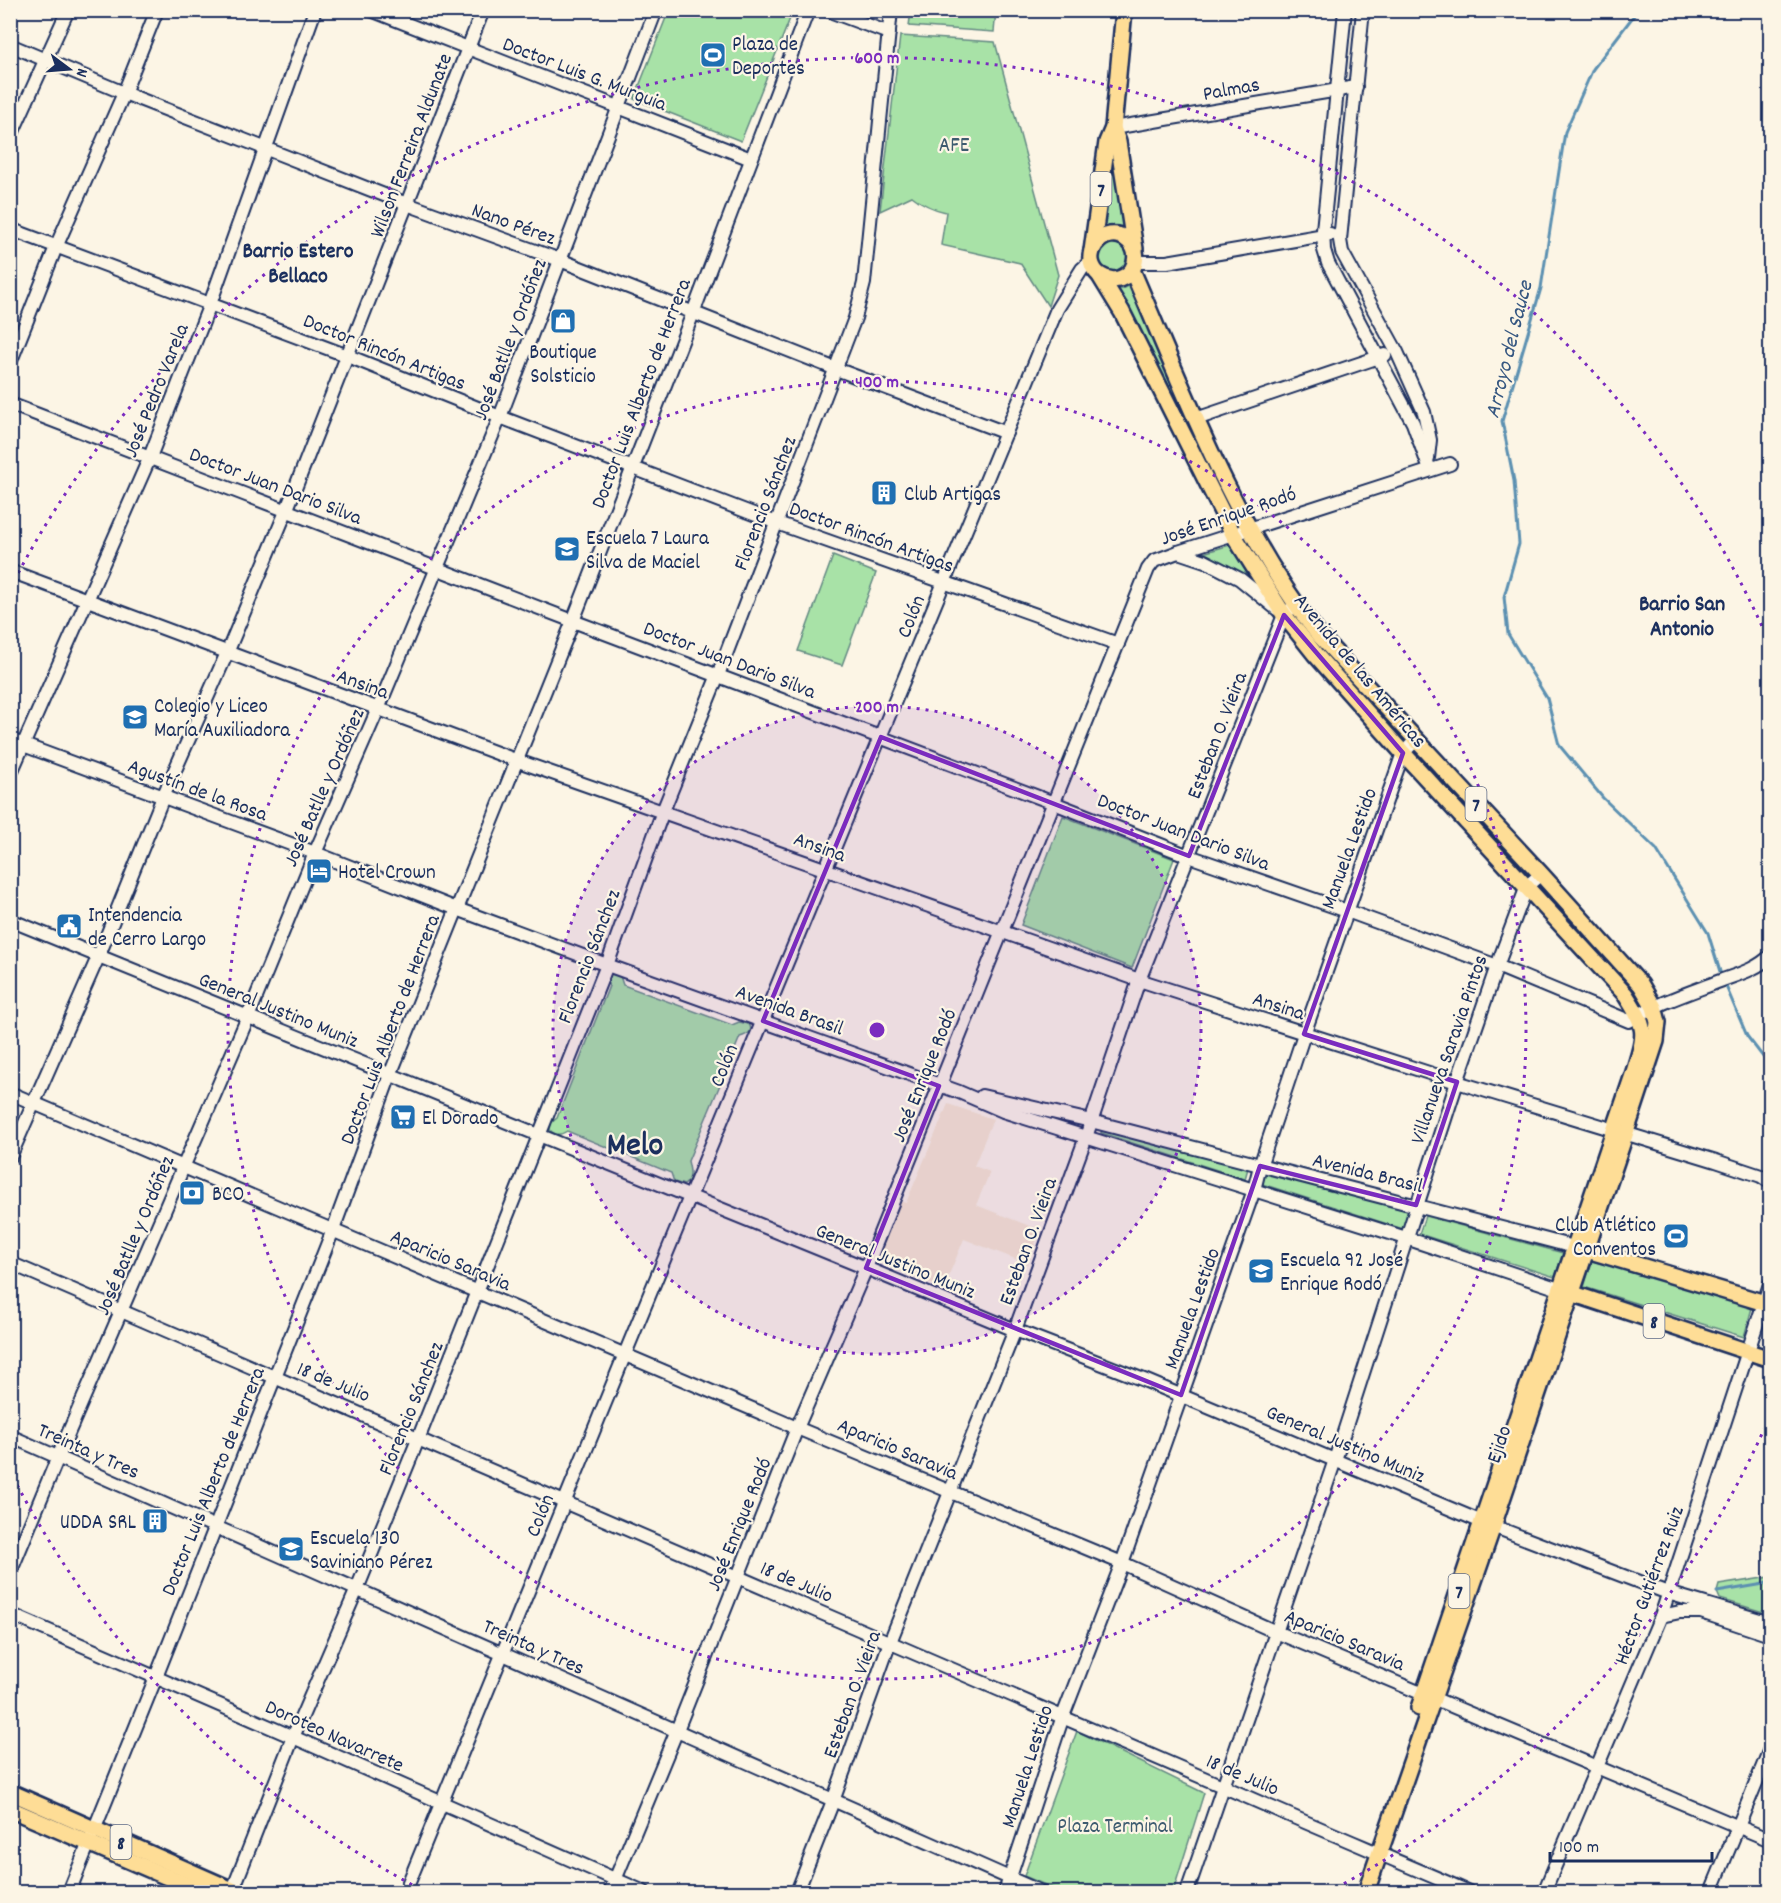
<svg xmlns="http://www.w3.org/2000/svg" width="1781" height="1903" font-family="Dekko,sans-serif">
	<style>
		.built { fill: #f6e8ce }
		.green { fill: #a8e2a7; stroke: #628882; stroke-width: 1.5 }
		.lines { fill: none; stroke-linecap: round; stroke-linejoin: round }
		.stream { stroke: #5c90b1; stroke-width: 3 }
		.minor-casing { stroke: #1b2f5e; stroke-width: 16 }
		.major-casing { stroke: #1b2f5e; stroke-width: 20 }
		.minor { stroke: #fcf5e5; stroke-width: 12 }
		.major { stroke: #fedd96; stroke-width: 15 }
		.marked { fill: none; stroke: #7b2cbf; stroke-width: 4.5; stroke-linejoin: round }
		.ring { fill: none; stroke: #7b2cbf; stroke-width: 3; stroke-dasharray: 3 6 }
		.labels { text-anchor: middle; stroke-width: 4.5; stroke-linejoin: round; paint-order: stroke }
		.shield { fill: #fcf5e5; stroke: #5e6a86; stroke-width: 1.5 }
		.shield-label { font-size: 20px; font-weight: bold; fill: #1b2f5e }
		.poi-label { font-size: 21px; fill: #1b2f5e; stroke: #fcf5e5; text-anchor: start }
		.street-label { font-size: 21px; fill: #1b2f5e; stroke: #fcf5e5 }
		.park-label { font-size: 21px; fill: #3e5c70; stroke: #fcf5e5 }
		.neighbourhood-label { font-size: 22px; font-weight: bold; fill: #1b2f5e; stroke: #fcf5e5 }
		.water-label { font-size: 22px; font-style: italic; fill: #365781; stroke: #fcf5e5 }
		.town-label { font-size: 33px; font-weight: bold; fill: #1b2f5e; stroke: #fcf5e5 }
		.centre { fill: #7b2cbf; stroke: #fcf5e5; stroke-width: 3 }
		.ring-label { font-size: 18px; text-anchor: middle; font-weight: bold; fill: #7b2cbf; stroke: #fcf5e5; stroke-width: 4.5; stroke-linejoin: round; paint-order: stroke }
	</style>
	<rect width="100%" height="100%" fill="#fcf5e5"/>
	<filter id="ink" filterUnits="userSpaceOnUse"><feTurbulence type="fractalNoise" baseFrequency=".0167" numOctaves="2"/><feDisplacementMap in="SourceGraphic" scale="12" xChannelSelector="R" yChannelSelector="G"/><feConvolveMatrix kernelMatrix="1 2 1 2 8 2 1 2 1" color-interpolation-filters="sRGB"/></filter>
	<g filter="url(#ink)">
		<polygon class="built" points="948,1104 993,1119 974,1166 990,1172 976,1205 1040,1230 1028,1264 964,1239 943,1289 875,1261 899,1201 906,1203"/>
		<g class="green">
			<polygon points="669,10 793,11 741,141 634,99"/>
			<polygon points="911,10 996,11 994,32 909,26"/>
			<path d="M900,36L995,42L1058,275L1048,306L1020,263L941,245L946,212C932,209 923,205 912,196L880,211Z"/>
			<polygon points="1113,144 1124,233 1100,236"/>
			<polygon points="1111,241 1127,246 1130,266 1113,276 1097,264 1098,250"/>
			<polygon points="1134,283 1244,527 1237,529 1112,289 1123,289"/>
			<polygon points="1233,544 1266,595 1200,554"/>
			<polygon points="833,556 876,573 842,665 798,651"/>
			<polygon points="1063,816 1174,859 1132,968 1021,925"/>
			<path d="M611,974L620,976L623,985L732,1025L739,1022L749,1024C754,1032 747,1035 740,1037L688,1161C690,1170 693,1179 684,1185L674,1182L671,1173L567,1131C561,1135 555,1136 550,1130L551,1123L557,1118L609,986L606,981Z"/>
			<polygon points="1102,1128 1248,1168 1245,1179 1101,1133"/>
			<polygon points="1265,1172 1409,1211 1403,1229 1262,1184"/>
			<polygon points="1425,1216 1563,1253 1555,1277 1419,1234"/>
			<polygon points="1592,1261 1753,1304 1744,1337 1584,1287"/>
			<polygon points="1770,1577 1770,1614 1720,1599 1717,1592 1719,1585"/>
			<polygon points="1077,1731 1204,1793 1173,1892 1062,1892 1024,1876"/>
		</g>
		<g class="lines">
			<g class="stream">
				<polyline points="1638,10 1593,69 1565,132 1541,288 1502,421 1514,481 1519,544 1504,597 1508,634 1547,698 1559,745 1603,798 1656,849 1708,933 1722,978"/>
				<polyline points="1725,984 1747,1036 1770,1066"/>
				<polyline points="1717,1592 1764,1584 1770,1581"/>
			</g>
			<defs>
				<g id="minor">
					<polyline points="371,10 751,159"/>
					<polyline points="827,10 889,33"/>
					<polyline points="1345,10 1323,230 1324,250 1328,263 1413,423 1430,470"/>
					<polyline points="1363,10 1340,240 1342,252 1397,352 1424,412 1430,440 1428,458"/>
					<polyline points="10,45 124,93 407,204 560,260 836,369 1006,433"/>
					<polyline points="1113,128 1356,87"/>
					<polyline points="10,138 68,10"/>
					<polyline points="10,229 348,356 500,417 777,523 1118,644"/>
					<polyline points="1136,262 1167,262 1330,234"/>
					<polyline points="10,363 56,247 124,93 157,10"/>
					<path d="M10,404L573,621L1054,803L1189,856L1347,911L1497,966L1629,1021C1657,1003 1689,993 1720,981C1736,975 1758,969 1770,956"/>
					<polyline points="1196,419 1385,355"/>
					<polyline points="1178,552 1205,561 1240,579 1277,609"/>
					<polyline points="10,571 518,761 1139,980 1457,1082 1716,1161 1761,1176 1770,1182"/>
					<polyline points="10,740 315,853 457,909 607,965 959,1092 1003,1111 1406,1238 1559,1289"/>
					<polyline points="10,775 150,457 210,304 315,10"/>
					<polyline points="10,920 866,1268 1015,1330 1144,1380 1482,1522 1668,1593 1770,1623"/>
					<polyline points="10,1093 797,1428 1122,1563 1276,1632 1770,1840"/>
					<polyline points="982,1096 1091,1121 1574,1247"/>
					<polyline points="10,1157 99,955 163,797 227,653 287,509 483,10"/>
					<path d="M10,1263C414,1436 818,1609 1220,1785C1303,1822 1386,1856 1469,1892"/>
					<polyline points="10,1436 1041,1892"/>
					<polyline points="10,1573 58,1457 248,1017 315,853 378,709 500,417 656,10"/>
					<polyline points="10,1614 293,1737 644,1892"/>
					<polyline points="1661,1616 1680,1612 1701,1612 1770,1635"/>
					<polyline points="69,1892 156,1677 333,1230 390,1075 573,621 693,313 808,10"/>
					<polyline points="232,1892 293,1737 357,1589 419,1437 607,965 663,811 718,675 855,318 864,283 891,10"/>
					<polyline points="405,1892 625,1354 1057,309 1082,269 1091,261"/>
					<polyline points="610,1892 677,1730 797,1428 866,1268 1148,569 1154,561 1178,552 1450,464"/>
					<polyline points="797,1892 833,1801 890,1642 1015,1330 1086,1137 1139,980 1284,615 1295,605"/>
					<polyline points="1005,1892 1063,1716 1122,1563 1254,1190 1260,1166 1304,1034 1403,753 1416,740"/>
					<polyline points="1187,1892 1335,1460 1457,1082 1497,966 1527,886 1541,874"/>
					<polyline points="1544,1892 1661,1616 1770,1284"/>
					<polyline points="1711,1892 1770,1749"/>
				</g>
				<g id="major">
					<polyline points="1113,128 1118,142 1135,249"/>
					<polyline points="1092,251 1107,142 1113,128 1124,10"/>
					<path d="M1132,270C1113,294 1079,269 1095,245C1112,221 1147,243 1132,270C1186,395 1234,526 1318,634L1541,874L1641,985L1654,1007L1658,1022L1656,1041L1625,1135L1493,1526L1366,1892"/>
					<path d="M1100,276L1122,312L1233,534L1284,615L1315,654L1403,753L1625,994C1648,1030 1646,1032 1634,1072L1419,1708"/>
					<polyline points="1577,1247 1765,1303 1770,1308"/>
					<polyline points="1562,1290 1770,1359"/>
					<polyline points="10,1792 237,1892"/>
					<polyline points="10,1809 202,1892"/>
				</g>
			</defs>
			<use href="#minor" class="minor-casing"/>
			<use href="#major" class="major-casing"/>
			<use href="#minor" class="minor"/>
			<use href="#major" class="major"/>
		</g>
	</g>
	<path class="marked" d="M1284,615L1403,753L1304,1034L1457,1082L1416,1205L1260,1166L1181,1395L866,1268L939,1086L763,1021L881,737L1189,856Z"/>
	<circle cx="877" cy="1030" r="324" fill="#7b2cbf" fill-opacity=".12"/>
	<g class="ring">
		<circle cx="877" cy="1030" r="324"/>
		<circle cx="877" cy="1030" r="649"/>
		<path d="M1769 1418A973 973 0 0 1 1334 1889M420 1889A973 973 0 0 1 14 1479M14 581A973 973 0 0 1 1769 642"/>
	</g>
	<defs>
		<symbol id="stadium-square" viewBox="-11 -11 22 22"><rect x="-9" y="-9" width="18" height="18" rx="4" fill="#1f6fb2" stroke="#fcf5e5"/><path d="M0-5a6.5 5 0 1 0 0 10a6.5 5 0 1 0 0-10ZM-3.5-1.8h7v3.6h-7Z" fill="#fff"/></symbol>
		<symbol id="shop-square" viewBox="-11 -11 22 22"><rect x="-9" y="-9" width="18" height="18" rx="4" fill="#1f6fb2" stroke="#fcf5e5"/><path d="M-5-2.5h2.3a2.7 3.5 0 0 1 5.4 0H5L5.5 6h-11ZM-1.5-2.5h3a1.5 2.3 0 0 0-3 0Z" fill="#fff"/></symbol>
		<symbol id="building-square" viewBox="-11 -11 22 22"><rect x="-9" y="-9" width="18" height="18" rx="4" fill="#1f6fb2" stroke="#fcf5e5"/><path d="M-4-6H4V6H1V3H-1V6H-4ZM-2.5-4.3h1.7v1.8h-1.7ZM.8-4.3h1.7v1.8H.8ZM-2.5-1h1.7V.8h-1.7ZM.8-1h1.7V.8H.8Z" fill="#fff"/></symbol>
		<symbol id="school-square" viewBox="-11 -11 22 22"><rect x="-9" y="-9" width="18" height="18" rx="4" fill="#1f6fb2" stroke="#fcf5e5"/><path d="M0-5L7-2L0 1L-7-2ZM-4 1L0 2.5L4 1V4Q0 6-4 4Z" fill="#fff"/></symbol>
		<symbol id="hotel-square" viewBox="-11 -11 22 22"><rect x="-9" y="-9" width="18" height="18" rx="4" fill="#1f6fb2" stroke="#fcf5e5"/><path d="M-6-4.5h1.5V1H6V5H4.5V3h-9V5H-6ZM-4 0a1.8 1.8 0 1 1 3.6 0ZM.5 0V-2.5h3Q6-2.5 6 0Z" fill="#fff"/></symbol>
		<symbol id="civic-square" viewBox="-11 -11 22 22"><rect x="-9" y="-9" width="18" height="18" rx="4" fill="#1f6fb2" stroke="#fcf5e5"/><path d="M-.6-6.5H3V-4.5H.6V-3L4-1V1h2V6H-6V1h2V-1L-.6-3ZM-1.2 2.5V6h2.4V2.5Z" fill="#fff"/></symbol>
		<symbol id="supermarket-square" viewBox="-11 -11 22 22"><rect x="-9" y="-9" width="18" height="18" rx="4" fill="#1f6fb2" stroke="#fcf5e5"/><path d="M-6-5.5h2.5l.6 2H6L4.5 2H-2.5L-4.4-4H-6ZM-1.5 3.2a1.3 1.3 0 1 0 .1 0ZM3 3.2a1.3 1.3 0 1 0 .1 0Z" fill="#fff"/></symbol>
		<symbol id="bank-square" viewBox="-11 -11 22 22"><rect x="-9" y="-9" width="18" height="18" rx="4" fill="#1f6fb2" stroke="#fcf5e5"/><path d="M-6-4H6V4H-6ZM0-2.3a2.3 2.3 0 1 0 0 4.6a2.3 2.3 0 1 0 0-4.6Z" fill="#fff"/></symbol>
	</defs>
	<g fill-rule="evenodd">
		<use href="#stadium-square" x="698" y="40" width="30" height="30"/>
		<use href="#shop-square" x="548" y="306" width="30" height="30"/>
		<use href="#building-square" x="869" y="478" width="30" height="30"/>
		<use href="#school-square" x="552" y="534" width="30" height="30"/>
		<use href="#school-square" x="120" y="702" width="30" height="30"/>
		<use href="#hotel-square" x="304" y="856" width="30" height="30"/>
		<use href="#civic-square" x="54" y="911" width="30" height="30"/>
		<use href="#supermarket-square" x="388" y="1102" width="30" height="30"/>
		<use href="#bank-square" x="177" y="1178" width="30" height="30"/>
		<use href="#stadium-square" x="1661" y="1221" width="30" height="30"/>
		<use href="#school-square" x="1246" y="1256" width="30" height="30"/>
		<use href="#building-square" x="140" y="1506" width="30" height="30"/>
		<use href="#school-square" x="276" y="1534" width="30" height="30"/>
	</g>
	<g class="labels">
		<g class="shield">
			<rect x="1090.5" y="172" width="21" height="34" rx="4.5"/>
			<rect x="1465.5" y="787" width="21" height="34" rx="4.5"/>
			<rect x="1643.5" y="1304" width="21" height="34" rx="4.5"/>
			<rect x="1448.5" y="1574" width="21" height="34" rx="4.5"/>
			<rect x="110.5" y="1825" width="21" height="34" rx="4.5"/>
		</g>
		<g class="shield-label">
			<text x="1101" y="196">7</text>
			<text x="1476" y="811">7</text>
			<text x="1654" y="1328">8</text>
			<text x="1459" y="1598">7</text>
			<text x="121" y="1849">8</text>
		</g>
		<g class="poi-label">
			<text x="732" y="50">Plaza de<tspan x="732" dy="24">Deportes</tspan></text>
			<text x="563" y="358" text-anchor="middle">Boutique<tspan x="563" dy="24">Solsticio</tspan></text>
			<text x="904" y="500">Club Artigas</text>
			<text x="586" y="544">Escuela 7 Laura<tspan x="586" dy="24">Silva de Maciel</tspan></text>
			<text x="154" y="712">Colegio y Liceo<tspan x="154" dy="24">María Auxiliadora</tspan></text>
			<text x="338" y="878">Hotel Crown</text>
			<text x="88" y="921">Intendencia<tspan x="88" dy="24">de Cerro Largo</tspan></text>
			<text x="422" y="1124">El Dorado</text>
			<text x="212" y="1200">BCO</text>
			<text x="1656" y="1231" text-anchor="end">Club Atlético<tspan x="1656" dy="24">Conventos</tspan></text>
			<text x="1280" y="1266">Escuela 92 José<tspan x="1280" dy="24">Enrique Rodó</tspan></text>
			<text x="136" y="1528" text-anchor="end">UDDA SRL</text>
			<text x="310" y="1544">Escuela 130<tspan x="310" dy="24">Saviniano Pérez</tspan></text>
		</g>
		<g class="street-label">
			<text transform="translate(585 73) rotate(21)" y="7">Doctor Luis G. Murguia</text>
			<text transform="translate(1231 88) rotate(-10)" y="7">Palmas</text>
			<text transform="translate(410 145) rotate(-69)" y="7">Wilson Ferreira Aldunate</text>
			<text transform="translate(514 223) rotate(20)" y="7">Nano Pérez</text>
			<text transform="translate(509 339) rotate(-69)" y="7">José Batlle y Ordóñez</text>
			<text transform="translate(385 351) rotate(22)" y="7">Doctor Rincón Artigas</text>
			<text transform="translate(155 390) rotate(-68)" y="7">José Pedro Varela</text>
			<text transform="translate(640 393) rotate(-69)" y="7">Doctor Luis Alberto de Herrera</text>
			<text transform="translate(276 485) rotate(21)" y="7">Doctor Juan Dario Silva</text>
			<text transform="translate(764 503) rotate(-69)" y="7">Florencio Sánchez</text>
			<text transform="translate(1228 515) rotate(-19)" y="7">José Enrique Rodó</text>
			<text transform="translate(872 536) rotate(20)" y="7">Doctor Rincón Artigas</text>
			<text transform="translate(910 616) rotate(-68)" y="7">Colón</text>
			<text transform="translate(730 659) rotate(21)" y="7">Doctor Juan Dario Silva</text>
			<text transform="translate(1361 670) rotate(50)" y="7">Avenida de las Américas</text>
			<text transform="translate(363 683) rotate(20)" y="7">Ansina</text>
			<text transform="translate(1216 735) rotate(-69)" y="7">Esteban O. Vieira</text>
			<text transform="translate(323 787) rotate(-66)" y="7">José Batlle y Ordóñez</text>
			<text transform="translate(198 789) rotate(20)" y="7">Agustín de la Rosa</text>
			<text transform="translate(1184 831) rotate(21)" y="7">Doctor Juan Dario Silva</text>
			<text transform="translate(820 846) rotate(20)" y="7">Ansina</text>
			<text transform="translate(1348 848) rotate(-70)" y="7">Manuela Lestido</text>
			<text transform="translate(588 956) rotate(-69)" y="7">Florencio Sánchez</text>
			<text transform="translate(1279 1005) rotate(18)" y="7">Ansina</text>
			<text transform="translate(279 1009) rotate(22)" y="7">General Justino Muniz</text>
			<text transform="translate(790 1009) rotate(20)" y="7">Avenida Brasil</text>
			<text transform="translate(389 1029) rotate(-69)" y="7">Doctor Luis Alberto de Herrera</text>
			<text transform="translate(1448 1049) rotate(-71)" y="7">Villanueva Saravia Pintos</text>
			<text transform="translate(723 1065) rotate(-68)" y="7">Colón</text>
			<text transform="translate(923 1075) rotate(-68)" y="7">José Enrique Rodó</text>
			<text transform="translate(1368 1172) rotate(14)" y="7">Avenida Brasil</text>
			<text transform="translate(134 1235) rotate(-67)" y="7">José Batlle y Ordóñez</text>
			<text transform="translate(1027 1241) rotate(-70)" y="7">Esteban O. Vieira</text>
			<text transform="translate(451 1259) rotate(23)" y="7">Aparicio Saravia</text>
			<text transform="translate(896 1260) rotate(22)" y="7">General Justino Muniz</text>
			<text transform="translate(1191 1308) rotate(-70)" y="7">Manuela Lestido</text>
			<text transform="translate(334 1381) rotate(22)" y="7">18 de Julio</text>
			<text transform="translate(410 1408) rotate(-68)" y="7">Florencio Sánchez</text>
			<text transform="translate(1346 1443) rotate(23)" y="7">General Justino Muniz</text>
			<text transform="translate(1498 1444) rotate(-71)" y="7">Ejido</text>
			<text transform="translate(898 1448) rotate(23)" y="7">Aparicio Saravia</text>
			<text transform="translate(89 1450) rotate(24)" y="7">Treinta y Tres</text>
			<text transform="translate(212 1481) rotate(-68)" y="7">Doctor Luis Alberto de Herrera</text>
			<text transform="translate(539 1515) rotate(-68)" y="7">Colón</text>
			<text transform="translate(738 1524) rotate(-68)" y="7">José Enrique Rodó</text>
			<text transform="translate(797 1581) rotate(23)" y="7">18 de Julio</text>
			<text transform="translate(1648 1585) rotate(-70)" y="7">Héctor Gutiérrez Ruiz</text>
			<text transform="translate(1345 1639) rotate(23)" y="7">Aparicio Saravia</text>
			<text transform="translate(534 1646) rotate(24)" y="7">Treinta y Tres</text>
			<text transform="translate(851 1694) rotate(-70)" y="7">Esteban O. Vieira</text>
			<text transform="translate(335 1735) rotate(24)" y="7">Doroteo Navarrete</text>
			<text transform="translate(1026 1766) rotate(-72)" y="7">Manuela Lestido</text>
			<text transform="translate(1243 1774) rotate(23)" y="7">18 de Julio</text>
		</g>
		<g class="park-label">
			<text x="954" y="151">AFE</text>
			<text x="1115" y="1832">Plaza Terminal</text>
		</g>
		<g class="neighbourhood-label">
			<text x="298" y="257">Barrio Estero<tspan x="298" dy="25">Bellaco</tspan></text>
			<text x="1682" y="610">Barrio San<tspan x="1682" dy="25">Antonio</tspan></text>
		</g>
		<g class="water-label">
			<text transform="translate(1507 349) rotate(-76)" y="8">Arroyo del Sauce</text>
		</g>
		<g class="town-label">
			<text x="635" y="1154">Melo</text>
		</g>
	</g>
	<circle cx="877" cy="1030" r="9" class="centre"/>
	<g class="ring-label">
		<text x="877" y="63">600 m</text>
		<text x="877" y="387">400 m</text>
		<text x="877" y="712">200 m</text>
	</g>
	<rect width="1781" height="1903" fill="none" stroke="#fcf5e5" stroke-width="36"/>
	<rect x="18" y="18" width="1745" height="1867" fill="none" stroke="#1b2f5e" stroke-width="2" filter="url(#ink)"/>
	<g transform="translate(69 69) rotate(106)" stroke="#fcf5e5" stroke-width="4.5" paint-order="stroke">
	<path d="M0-4.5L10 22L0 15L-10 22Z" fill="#1b2f5e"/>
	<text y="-9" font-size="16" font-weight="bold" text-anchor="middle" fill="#1b2f5e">N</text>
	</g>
	<path d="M1550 1852v9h162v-9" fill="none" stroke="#1b2f5e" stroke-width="3"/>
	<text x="1559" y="1852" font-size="18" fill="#1b2f5e" stroke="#fcf5e5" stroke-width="4.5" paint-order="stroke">100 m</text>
</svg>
